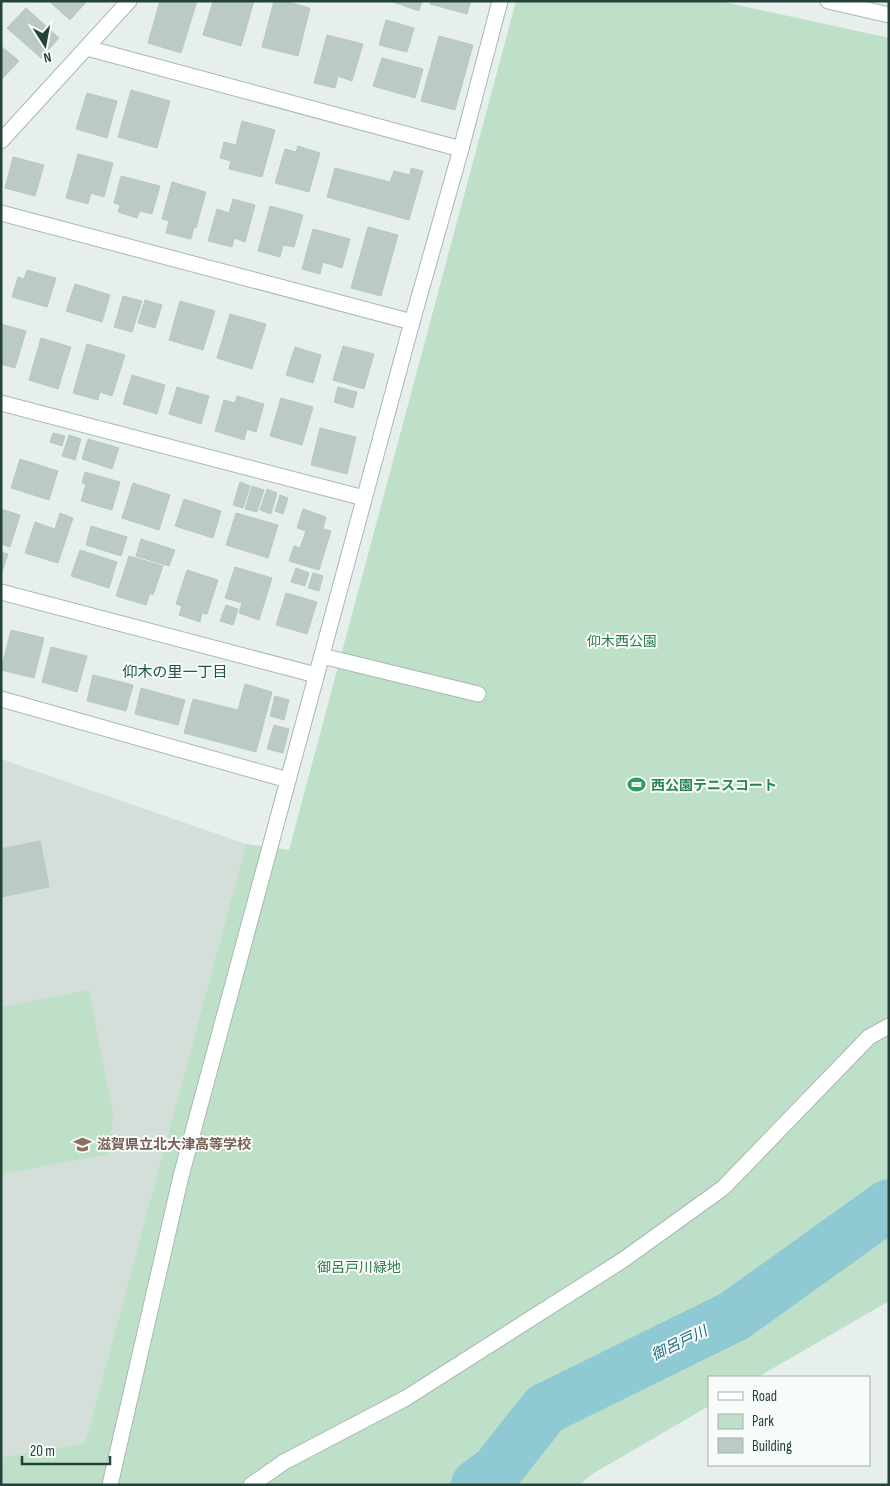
<svg xmlns="http://www.w3.org/2000/svg" width="890" height="1486" font-family="'Sofia Sans Condensed','Noto Sans JP',sans-serif">
	<style>
		.built { fill: #d4dfda }
		.green { fill: #bfe0c8 }
		.lines { fill: none; stroke-linecap: round; stroke-linejoin: round }
		.river { stroke: #8ec9d4; stroke-width: 52 }
		.building { fill: #bbcac4; stroke: #b8c9c2 }
		.minor-casing { stroke: #a8b8b2; stroke-width: 17 }
		.minor { stroke: #fff; stroke-width: 15 }
		.labels { text-anchor: middle; stroke-width: 4; stroke-linejoin: round; paint-order: stroke }
		.park-label { font-size: 14px; fill: #2d7a4b; stroke: #f7fbf9 }
		.leisure-label { font-size: 14px; font-weight: bold; fill: #27864d; stroke: #f7fbf9; text-anchor: start }
		.education-label { font-size: 14px; font-weight: bold; fill: #785e54; stroke: #f7fbf9; text-anchor: start }
		.neighbourhood-label { font-size: 15px; fill: #1f5548; stroke: #f7fbf9 }
		.water-label { font-size: 15px; font-style: italic; fill: #1c6f80; stroke: #f7fbf9 }
	</style>
	<rect width="100%" height="100%" fill="#e6efeb"/>
	<polygon class="built" points="1,759 246,844 85,1443 1,1457"/>
	<g class="green">
		<polygon points="516,1 719,1 889,38 889,1301 758,1377 709,1377 709,1406 594,1473 579,1485 1,1485 1,1457 85,1443 246,844 289,850"/>
		<polygon points="89,990 113,1114 109,1154 1,1174 1,1007"/>
	</g>
	<g class="lines">
		<polyline class="river" points="477,1485 496,1471 545,1409 734,1316 889,1205"/>
	</g>
	<g class="building">
		<polygon points="49,1 87,1 70,20"/>
		<polygon points="160,1 197,1 181,53 148,43"/>
		<polygon points="213,1 254,1 241,46 203,35"/>
		<polygon points="274,1 285,1 310,8 298,56 262,47"/>
		<polygon points="390,1 422,1 419,11"/>
		<polygon points="431,1 471,1 467,14 430,4"/>
		<polygon points="26,8 59,38 41,58 7,28"/>
		<polygon points="386,20 414,28 407,52 379,45"/>
		<polygon points="327,35 363,44 352,81 338,76 335,88 314,83"/>
		<polygon points="439,36 473,45 455,110 421,101"/>
		<polygon points="1,46 19,61 1,80"/>
		<polygon points="382,58 423,69 415,98 373,86"/>
		<polygon points="131,90 170,101 157,148 118,137"/>
		<polygon points="87,93 117,101 107,138 76,129"/>
		<polygon points="242,121 275,130 262,177 229,169 231,161 220,158 224,142 236,145"/>
		<polygon points="298,146 320,153 309,192 275,183 285,149 296,152"/>
		<polygon points="78,154 113,163 104,197 91,193 88,204 66,198"/>
		<polygon points="13,157 44,165 35,196 5,188"/>
		<polygon points="335,168 390,182 394,171 410,175 411,168 423,171 409,220 327,197"/>
		<polygon points="121,176 160,186 152,214 140,211 137,218 118,212 120,205 114,203"/>
		<polygon points="172,182 206,192 196,228 194,227 191,239 166,233 169,221 162,219"/>
		<polygon points="233,199 255,205 245,242 234,238 232,247 208,241 217,209 229,213"/>
		<polygon points="270,206 303,215 294,247 283,245 280,257 258,251"/>
		<polygon points="368,227 398,235 381,296 351,288"/>
		<polygon points="313,229 350,239 342,268 323,262 320,274 302,269"/>
		<polygon points="27,270 56,278 47,307 12,297 18,277 24,279"/>
		<polygon points="75,284 110,295 102,322 66,311"/>
		<polygon points="123,296 142,301 132,332 114,327"/>
		<polygon points="145,300 162,305 155,328 138,323"/>
		<polygon points="180,301 215,311 203,350 169,340"/>
		<polygon points="230,314 266,324 252,369 217,358"/>
		<polygon points="1,324 26,331 15,368 1,364"/>
		<polygon points="41,338 71,347 58,389 29,380"/>
		<polygon points="87,344 125,355 112,396 100,392 98,400 73,393"/>
		<polygon points="343,346 374,354 364,389 333,380"/>
		<polygon points="295,347 321,355 313,383 286,375"/>
		<polygon points="132,375 165,385 157,414 123,404"/>
		<polygon points="177,387 209,396 201,424 169,414"/>
		<polygon points="338,387 357,392 353,408 334,402"/>
		<polygon points="237,396 264,404 256,432 247,429 244,440 215,431 224,400 235,403"/>
		<polygon points="281,398 313,407 302,445 270,436"/>
		<polygon points="320,428 356,437 347,474 311,465"/>
		<polygon points="53,433 65,436 62,446 50,442"/>
		<polygon points="69,435 81,439 75,460 62,456"/>
		<polygon points="88,439 119,448 112,469 82,459"/>
		<polygon points="20,459 58,471 49,500 11,488"/>
		<polygon points="85,472 120,482 112,510 81,501 86,484 82,483"/>
		<polygon points="240,482 250,486 243,508 233,505"/>
		<polygon points="133,483 170,495 159,530 122,518"/>
		<polygon points="252,486 264,490 257,512 245,509"/>
		<polygon points="267,489 277,493 271,514 260,510"/>
		<polygon points="280,495 288,498 283,514 275,511"/>
		<polygon points="184,499 221,511 213,538 175,526"/>
		<polygon points="1,509 20,515 10,547 1,544"/>
		<polygon points="303,509 326,517 323,529 331,531 319,570 289,561 294,546 300,548 306,531 297,528"/>
		<polygon points="60,513 73,518 58,563 25,553 35,522 55,529"/>
		<polygon points="236,513 278,525 268,558 226,545"/>
		<polygon points="91,526 127,537 121,556 86,545"/>
		<polygon points="141,539 175,550 169,566 136,556"/>
		<polygon points="80,550 117,562 109,588 71,576"/>
		<polygon points="1,552 8,554 2,572 1,572"/>
		<polygon points="129,556 163,566 153,595 150,593 146,605 116,596"/>
		<polygon points="235,567 272,578 259,620 239,613 242,603 225,598"/>
		<polygon points="296,568 309,573 305,586 291,582"/>
		<polygon points="187,570 218,580 207,614 202,613 200,622 179,615 182,606 176,604"/>
		<polygon points="313,573 323,576 319,591 308,588"/>
		<polygon points="286,593 317,602 307,634 276,625"/>
		<polygon points="226,605 238,609 233,625 220,621"/>
		<polygon points="11,630 44,638 34,678 1,670"/>
		<polygon points="51,647 87,656 77,692 42,682"/>
		<polygon points="93,675 133,685 126,711 87,701"/>
		<polygon points="245,684 272,692 256,752 184,733 193,699 238,710"/>
		<polygon points="141,688 185,700 178,725 135,714"/>
		<polygon points="275,696 289,700 284,720 270,716"/>
		<polygon points="274,725 289,729 283,753 267,749"/>
		<polygon points="40,841 49,887 1,897 1,849"/>
	</g>
	<g class="lines">
		<defs>
			<g id="minor">
				<polyline points="828,1 889,15"/>
				<polyline points="87,48 461,149"/>
				<polyline points="1,141 129,1"/>
				<polyline points="1,213 412,322"/>
				<polyline points="1,403 364,498"/>
				<polyline points="1,592 316,675"/>
				<polyline points="322,656 478,694"/>
				<polyline points="1,699 288,780"/>
				<polyline points="110,1485 181,1176 412,322 461,149 500,1"/>
				<polyline points="251,1485 284,1462 406,1398 623,1260 723,1188 869,1037 889,1026"/>
			</g>
		</defs>
		<use href="#minor" class="minor-casing"/>
		<use href="#minor" class="minor"/>
	</g>
	<defs>
		<symbol id="stadium-bare" viewBox="-9 -9 18 18"><path d="M0-5a6.5 5 0 1 0 0 10a6.5 5 0 1 0 0-10ZM-3.5-1.8h7v3.6h-7Z" fill="#2e9e5b" stroke="#f7fbf9" stroke-width="2.5" paint-order="stroke"/></symbol>
		<symbol id="school-bare" viewBox="-9 -9 18 18"><path d="M0-5L7-2L0 1L-7-2ZM-4 1L0 2.5L4 1V4Q0 6-4 4Z" fill="#8d6e63" stroke="#f7fbf9" stroke-width="2.5" paint-order="stroke"/></symbol>
	</defs>
	<g fill-rule="evenodd">
		<use href="#stadium-bare" x="624" y="772" width="25" height="25"/>
		<use href="#school-bare" x="70" y="1132" width="25" height="25"/>
	</g>
	<g class="labels">
		<g class="park-label">
			<text x="622" y="646">仰木西公園</text>
			<text x="359" y="1272">御呂戸川緑地</text>
		</g>
		<g class="leisure-label">
			<text x="651" y="790">西公園テニスコート</text>
		</g>
		<g class="education-label">
			<text x="97" y="1149">滋賀県立北大津高等学校</text>
		</g>
		<g class="neighbourhood-label">
			<text x="175" y="677">仰木の里一丁目</text>
		</g>
		<g class="water-label">
			<text transform="translate(679 1343) rotate(-26)" y="5">御呂戸川</text>
		</g>
	</g>
	<rect width="890" height="1486" fill="none" stroke="#24423a" stroke-width="5"/>
	<rect x="708" y="1376" width="162" height="90" fill="#f7fbf9" stroke="#a3b1ad"/>
	<rect x="718" y="1392" width="25" height="8" fill="#ffffff" stroke="#a3b1ad"/>
	<text x="752" y="1401" font-size="15" fill="#24423a">Road</text>
	<rect x="718" y="1414" width="25" height="15" fill="#bfe0c8" stroke="#a3b1ad"/>
	<text x="752" y="1426" font-size="15" fill="#24423a">Park</text>
	<rect x="718" y="1438" width="25" height="15" fill="#bbcac4" stroke="#a3b1ad"/>
	<text x="752" y="1451" font-size="15" fill="#24423a">Building</text>
	<g transform="translate(45 45) rotate(169)" stroke="#f7fbf9" stroke-width="4" paint-order="stroke">
	<path d="M0-4L9 19L0 12L-9 19Z" fill="#24423a"/>
	<text y="-8" font-size="14" font-weight="bold" text-anchor="middle" fill="#24423a">N</text>
	</g>
	<path d="M22 1456v8h88v-8" fill="none" stroke="#24423a" stroke-width="2.5"/>
	<text x="30" y="1456" font-size="15" fill="#24423a" stroke="#f7fbf9" stroke-width="4" paint-order="stroke">20 m</text>
</svg>
